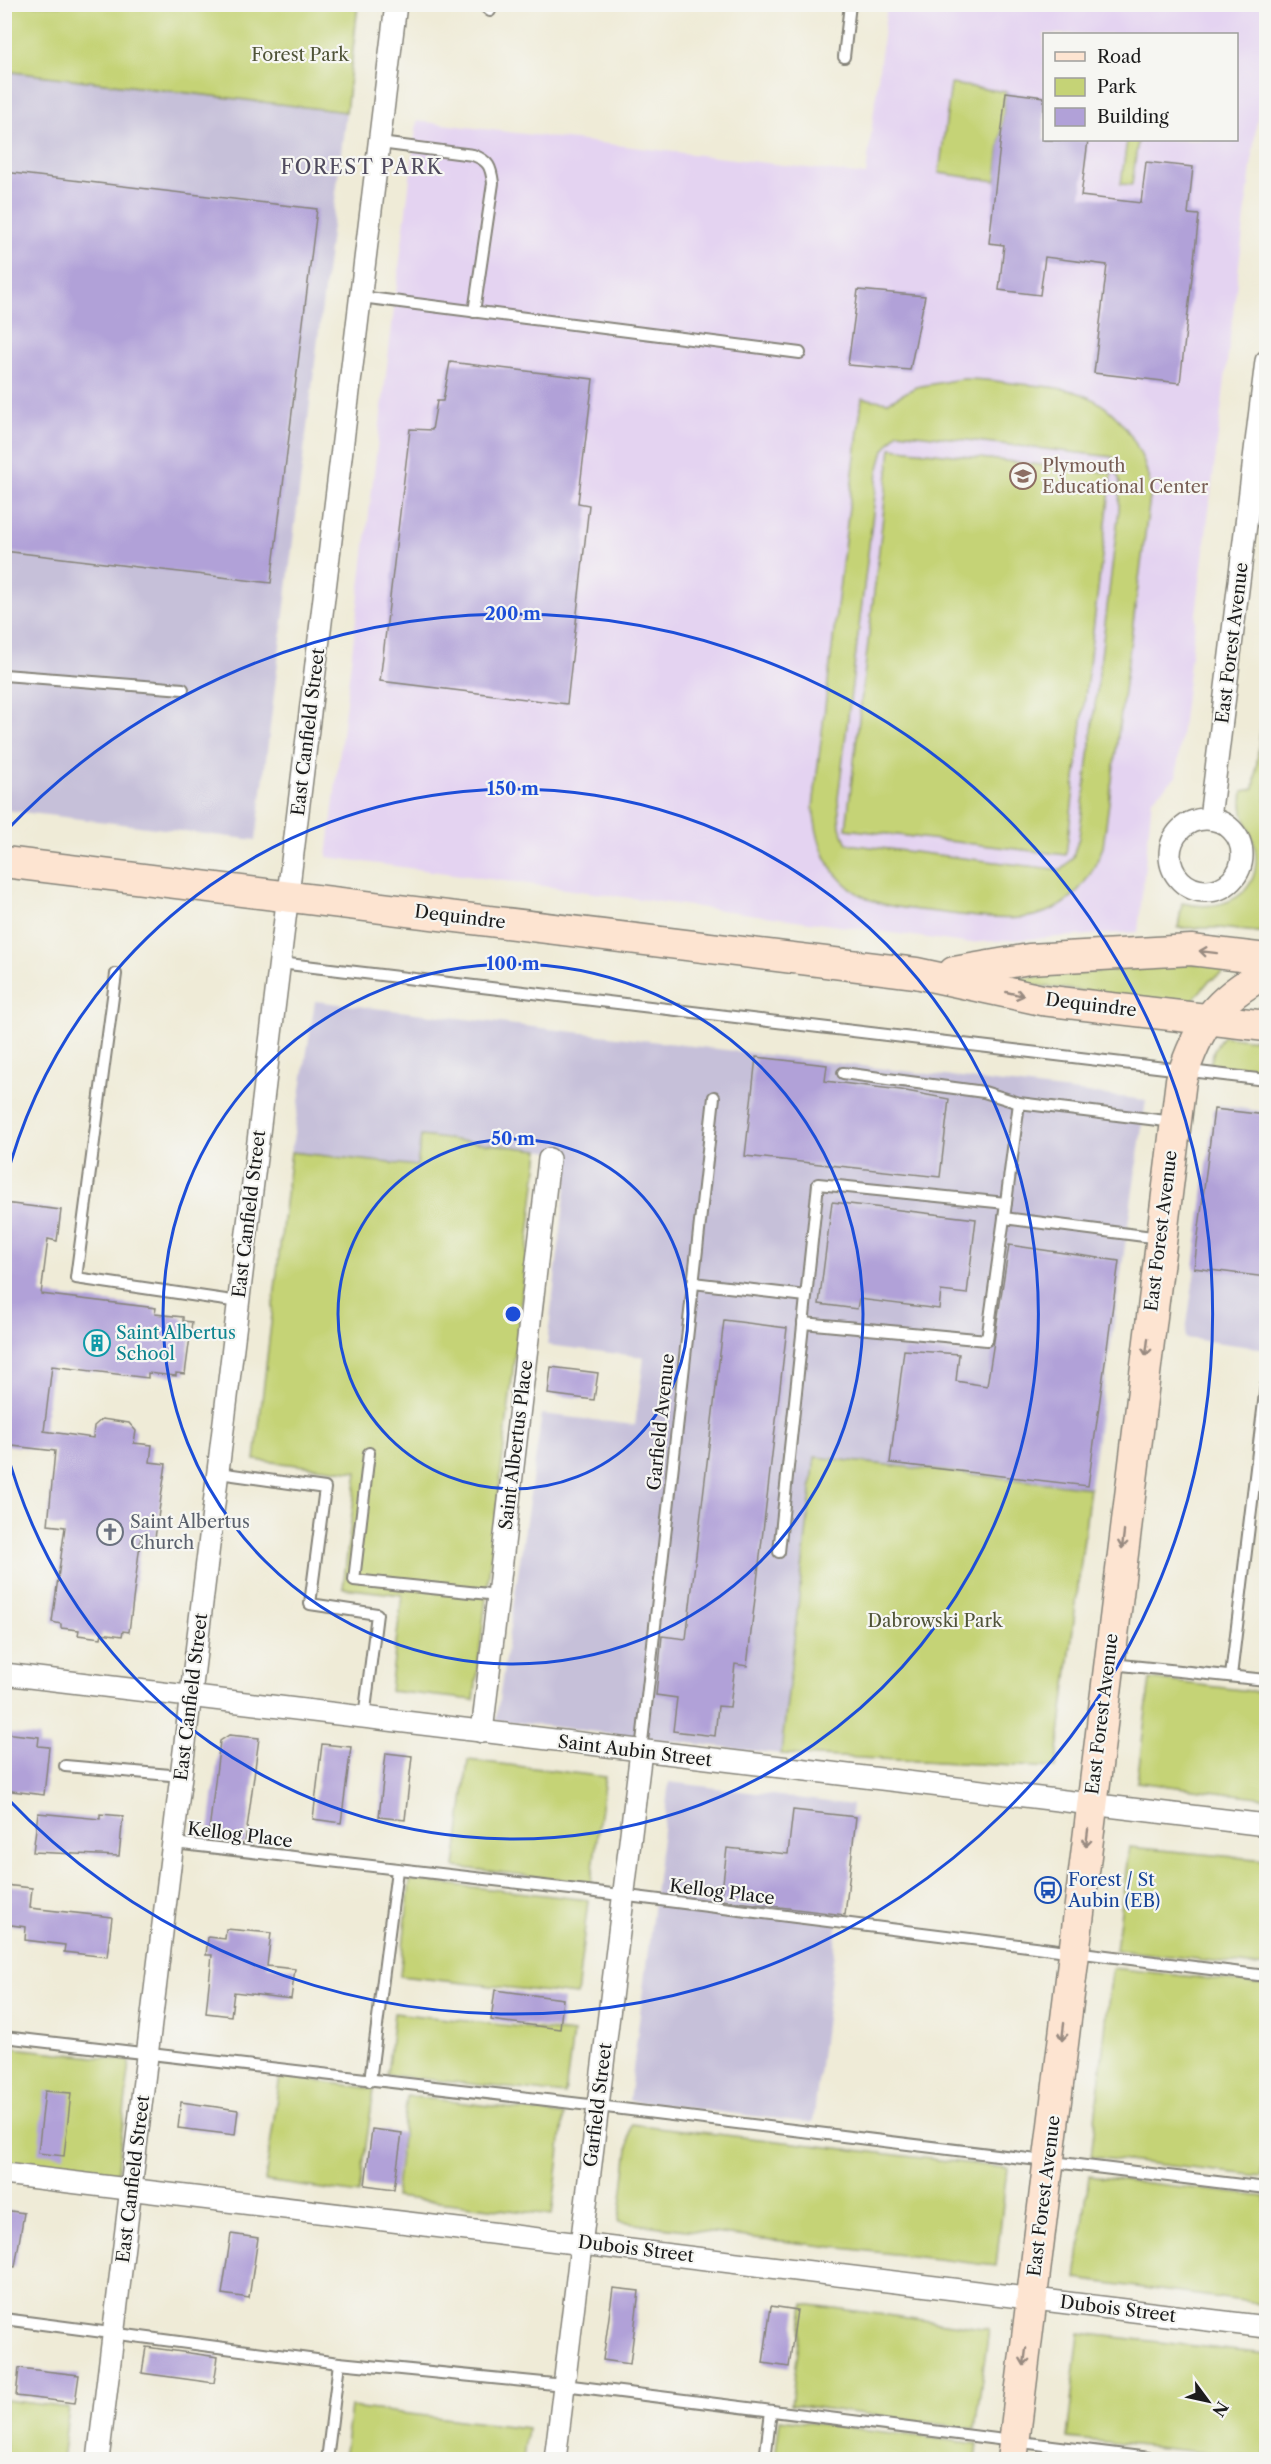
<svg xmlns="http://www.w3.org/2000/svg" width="1271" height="2464" viewBox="0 0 1271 2464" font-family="'Libre Caslon Text',serif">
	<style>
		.built { fill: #e4d3f1; fill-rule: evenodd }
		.industrial { fill: #c6c0d9 }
		.green { fill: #c5d376; stroke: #707849; stroke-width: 1.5; fill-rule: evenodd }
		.building { fill: #b1a1d8 }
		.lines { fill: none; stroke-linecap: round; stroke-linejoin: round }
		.lane-casing { stroke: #86847a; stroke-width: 14 }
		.street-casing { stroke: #86847a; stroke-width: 24 }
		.secondary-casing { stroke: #86847a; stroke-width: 33 }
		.lane { stroke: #fff; stroke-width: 10 }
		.street { stroke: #fff; stroke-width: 21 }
		.secondary { stroke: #fde4d1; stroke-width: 30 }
		.oneway { stroke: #988a80 }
		.ring { fill: none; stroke: #1d4ed8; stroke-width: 3 }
		.labels { text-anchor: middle; stroke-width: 4.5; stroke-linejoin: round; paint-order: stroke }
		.park-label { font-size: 18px; fill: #4f5337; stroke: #f6f6f2 }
		.education-label { font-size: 18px; fill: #785e54; stroke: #f6f6f2; text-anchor: start }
		.street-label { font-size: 18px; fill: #1c1c1c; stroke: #f6f6f2 }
		.culture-label { font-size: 18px; fill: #0d838f; stroke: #f6f6f2; text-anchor: start }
		.worship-label { font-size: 18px; fill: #5b616d; stroke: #f6f6f2; text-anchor: start }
		.transit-label { font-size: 18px; fill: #164399; stroke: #f6f6f2; text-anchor: start }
		.neighbourhood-label { font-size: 20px; letter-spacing: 1.5px; fill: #504b5e; stroke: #f6f6f2 }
		.centre { fill: #1d4ed8; stroke: #f6f6f2; stroke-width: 3 }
		.ring-label { font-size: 18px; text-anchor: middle; font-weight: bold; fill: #1d4ed8; stroke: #f6f6f2; stroke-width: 4.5; stroke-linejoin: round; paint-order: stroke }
	</style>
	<rect width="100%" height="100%" fill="#f6f6f2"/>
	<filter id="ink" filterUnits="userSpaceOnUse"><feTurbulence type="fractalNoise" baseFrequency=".0167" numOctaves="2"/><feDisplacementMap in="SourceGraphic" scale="12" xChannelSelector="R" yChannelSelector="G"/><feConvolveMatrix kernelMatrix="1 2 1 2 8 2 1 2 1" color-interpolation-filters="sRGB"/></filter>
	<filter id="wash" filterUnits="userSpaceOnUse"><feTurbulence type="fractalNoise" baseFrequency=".008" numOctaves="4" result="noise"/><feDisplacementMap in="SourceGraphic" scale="24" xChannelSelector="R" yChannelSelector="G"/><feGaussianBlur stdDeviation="1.35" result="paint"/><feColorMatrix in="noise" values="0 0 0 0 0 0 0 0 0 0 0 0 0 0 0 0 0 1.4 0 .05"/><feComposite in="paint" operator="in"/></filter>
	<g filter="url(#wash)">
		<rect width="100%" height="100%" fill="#efebd7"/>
		<path class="built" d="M887,5H1266V46L1176,777L1152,799L1138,932L965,943L327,857L417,121L866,175ZM1044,34H1236V140H1044Z"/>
		<g class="industrial">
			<polygon points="5,71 346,112 256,840 5,810"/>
			<polygon points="315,1001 1146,1100 1090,1488 815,1457 781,1754 496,1720 542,1414 635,1425 644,1357 547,1345 570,1154 421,1136 417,1167 291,1152"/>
			<polygon points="1219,1105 1266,1112 1266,1349 1185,1338"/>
			<polygon points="669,1782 852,1805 813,2123 629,2101"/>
		</g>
		<g class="green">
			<polygon points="4,5 358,5 346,112 5,71"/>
			<polygon points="951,84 1006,92 996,181 939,173"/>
			<polygon points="1127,140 1138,140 1132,185 1121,184"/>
			<path d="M961,379C981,378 1001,382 1021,384C1040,386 1059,387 1076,392C1120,406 1144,448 1151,490L1103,847C1070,934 1012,921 936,912C902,908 868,907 843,882C822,861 816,835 813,807L862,398L888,402L916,387ZM898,432L1113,457L1120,483L1119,509L1079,837L1073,857L1062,870L847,844L840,827L838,799L878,472L884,450Z"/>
			<polygon points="891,448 1112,473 1066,855 846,829"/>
			<path d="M1266,681V933L1220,928H1178L1182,903C1222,912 1262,897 1255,849C1251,823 1239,823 1243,791L1254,789Z"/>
			<polygon points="1204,963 1228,969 1208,982 1190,1004 1007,982 1008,979"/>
			<polygon points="1223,1036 1266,1041 1266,1074 1209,1068 1214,1050"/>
			<polygon points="421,1136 539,1150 474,1700 390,1691 402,1595 343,1588 357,1472 255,1460 291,1152 417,1166"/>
			<polygon points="815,1457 1090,1488 1056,1768 781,1754"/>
			<polygon points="1150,1679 1266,1693 1266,1798 1137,1782"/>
			<polygon points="468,1760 605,1777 591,1883 455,1867"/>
			<polygon points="1129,1847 1266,1860 1266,1967 1116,1950"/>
			<polygon points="410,1880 588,1900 577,1995 400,1976"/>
			<polygon points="1112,1968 1266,1985 1266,2132 1261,2176 1091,2157"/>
			<polygon points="394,2013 573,2033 565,2094 387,2075"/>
			<polygon points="5,2047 130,2061 117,2176 5,2163"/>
			<polygon points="280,2076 374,2089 359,2194 265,2181"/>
			<polygon points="407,2096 564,2115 552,2215 395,2197"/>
			<polygon points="631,2124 1007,2168 996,2266 619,2222"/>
			<polygon points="1089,2176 1266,2197 1266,2304 1076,2279"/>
			<polygon points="804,2304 989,2329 975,2429 791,2404"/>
			<polygon points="1079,2333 1266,2354 1266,2459 1067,2438"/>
			<polygon points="5,2400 69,2408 62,2459 5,2459"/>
			<polygon points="351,2407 527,2428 523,2459 344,2459"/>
			<polygon points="780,2419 978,2444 976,2459 775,2459"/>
		</g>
		<g id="blocks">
			<g class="building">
				<polygon points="1006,92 1044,97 1044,140 1088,140 1081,196 1141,203 1146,162 1193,167 1188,214 1199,215 1180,383 1094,373 1107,265 1045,257 1040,295 999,290 1004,245 989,243"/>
				<polygon points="4,172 317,209 271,583 4,551"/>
				<polygon points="858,290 925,296 910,370 848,365"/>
				<polygon points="450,362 593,379 578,503 589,505 567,704 380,681 410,429 432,430 437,401 443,401"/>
				<polygon points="756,1057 827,1065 825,1081 901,1090 949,1099 940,1177 745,1156"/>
				<polygon points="1214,1109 1266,1115 1266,1277 1194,1268"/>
				<polygon points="832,1202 976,1219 967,1294 941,1291 939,1309 859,1299 857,1309 819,1304"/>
				<polygon points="4,1203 61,1210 57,1241 48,1239 41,1294 156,1308 155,1314 183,1317 183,1321 192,1322 185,1374 176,1373 176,1376 148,1373 148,1378 52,1366 44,1431 93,1438 94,1426 102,1419 129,1423 136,1431 134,1443 152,1445 150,1462 166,1464 155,1538 141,1536 129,1632 123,1631 122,1636 102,1633 101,1638 78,1635 79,1630 61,1628 61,1624 52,1622 65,1527 48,1525 55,1451 4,1445"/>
				<polygon points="1009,1245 1119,1261 1088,1486 890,1463 904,1350 959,1354 956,1381 987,1386"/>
				<polygon points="724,1320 787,1328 747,1666 735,1664 730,1707 718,1706 715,1736 673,1731 677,1698 656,1695 662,1636 686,1639"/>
				<polygon points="551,1367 598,1373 594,1400 548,1394"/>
				<polygon points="4,1733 39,1737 38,1746 49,1747 44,1795 4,1790"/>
				<polygon points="229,1735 259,1738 245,1844 208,1839 220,1741"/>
				<polygon points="322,1744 351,1747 341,1823 313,1819"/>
				<polygon points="386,1753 412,1756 405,1820 379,1817"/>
				<polygon points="793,1810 856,1817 845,1915 721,1900 727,1848 788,1854"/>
				<polygon points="38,1813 100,1819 100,1814 123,1816 119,1856 33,1852"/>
				<polygon points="4,1885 32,1888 30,1908 112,1917 107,1957 64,1952 65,1945 25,1940 26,1927 4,1924"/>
				<polygon points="226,1929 271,1933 267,1966 295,1969 291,1999 234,1992 231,2016 206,2013 212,1955 206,1955 208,1937 225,1939"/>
				<polygon points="495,1990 563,1999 560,2029 491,2020"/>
				<polygon points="45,2091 71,2093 64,2156 38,2153"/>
				<polygon points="181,2102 238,2110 235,2135 178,2128"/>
				<polygon points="372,2129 402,2133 394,2189 365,2185"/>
				<polygon points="4,2210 24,2213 15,2267 4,2266"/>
				<polygon points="231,2234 258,2238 249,2298 222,2294"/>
				<polygon points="613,2288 639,2291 630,2364 603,2360"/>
				<polygon points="771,2306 797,2310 789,2367 763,2363"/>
				<polygon points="146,2347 218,2357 214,2383 142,2373"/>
				<polygon points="19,2368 79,2375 75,2403 16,2396"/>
			</g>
		</g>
	</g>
	<g filter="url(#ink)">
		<use href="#blocks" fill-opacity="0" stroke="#86847a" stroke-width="1.5"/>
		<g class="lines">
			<defs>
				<g id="lane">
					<polyline points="482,4 490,11"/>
					<polyline points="844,57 850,4"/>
					<path d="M380,143L473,155C489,161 491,167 493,183L474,312"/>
					<polyline points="361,297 800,353"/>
					<polyline points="4,675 183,689"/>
					<polyline points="280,963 1266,1080"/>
					<polyline points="116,974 76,1278 239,1302"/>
					<polyline points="843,1073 984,1092 1019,1103"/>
					<polyline points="1160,1238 1004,1218 1019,1103 1174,1122"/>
					<polyline points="693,1283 806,1296"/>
					<polyline points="803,1323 987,1340 1004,1218"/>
					<polyline points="369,1453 354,1580 498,1595"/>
					<polyline points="219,1473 325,1488 310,1604 377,1614 364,1718"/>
					<polyline points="779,1552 818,1184 1006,1203"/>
					<polyline points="1112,1664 1266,1680"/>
					<polyline points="1231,1676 1266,1385"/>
					<polyline points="641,1751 714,1097"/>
					<polyline points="65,1766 182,1776"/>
					<polyline points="174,1843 596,1892 1266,1976"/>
					<polyline points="4,2037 598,2106 1266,2188"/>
					<polyline points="370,2081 397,1870"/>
					<polyline points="4,2319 339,2363 564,2385 1165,2460"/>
					<polyline points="327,2460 339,2363"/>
					<polyline points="765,2460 771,2411"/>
				</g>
				<g id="street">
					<polyline points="1210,818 1266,361"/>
					<circle cx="1206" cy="855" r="36"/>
					<polyline points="4,1674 1266,1825"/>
					<polyline points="482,1732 549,1159"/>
					<polyline points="4,2174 1266,2327"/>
					<polyline points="98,2460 396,4"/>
					<polyline points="555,2460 641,1751"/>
				</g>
				<g id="secondary">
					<polyline points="4,862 916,973 1042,1000 1266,1026"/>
					<polyline points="954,972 1029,959 1191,950 1266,959"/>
					<path d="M1012,2460L1181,1080C1198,1026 1215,1000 1266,973"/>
				</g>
			</defs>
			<use href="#lane" class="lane-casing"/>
			<use href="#street" class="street-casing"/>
			<use href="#secondary" class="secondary-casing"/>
			<use href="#lane" class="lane"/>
			<use href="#street" class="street"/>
			<use href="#secondary" class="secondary"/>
		</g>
		<defs><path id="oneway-shaft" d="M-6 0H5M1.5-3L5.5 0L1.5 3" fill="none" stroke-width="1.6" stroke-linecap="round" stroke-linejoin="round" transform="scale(1.5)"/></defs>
		<g class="oneway">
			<use href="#oneway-shaft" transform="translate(1208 952) rotate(-173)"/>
			<use href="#oneway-shaft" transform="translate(1015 994) rotate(13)"/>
			<use href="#oneway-shaft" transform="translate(1147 1347) rotate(97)"/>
			<use href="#oneway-shaft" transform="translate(1123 1540) rotate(97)"/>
			<use href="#oneway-shaft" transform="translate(1087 1838) rotate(97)"/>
			<use href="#oneway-shaft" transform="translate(1063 2032) rotate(97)"/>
			<use href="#oneway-shaft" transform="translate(1025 2357) rotate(97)"/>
		</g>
	</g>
	<g class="ring">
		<circle cx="513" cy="1314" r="175"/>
		<circle cx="513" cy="1314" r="350"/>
		<path d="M5 1183A525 525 0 1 1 5 1445"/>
		<path d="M5 832A700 700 0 1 1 5 1796"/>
	</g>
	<defs>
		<symbol id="school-ring" viewBox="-11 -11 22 22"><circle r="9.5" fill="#f6f6f2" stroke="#8d6e63" stroke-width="1.5"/><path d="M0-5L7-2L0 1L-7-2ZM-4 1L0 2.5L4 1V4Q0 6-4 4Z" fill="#8d6e63"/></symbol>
		<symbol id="building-ring" viewBox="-11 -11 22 22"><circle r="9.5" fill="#f6f6f2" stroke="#0f9aa8" stroke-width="1.5"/><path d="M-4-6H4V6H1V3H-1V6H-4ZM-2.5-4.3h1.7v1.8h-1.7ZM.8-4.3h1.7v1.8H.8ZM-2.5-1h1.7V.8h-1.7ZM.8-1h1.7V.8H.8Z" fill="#0f9aa8"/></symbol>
		<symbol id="church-ring" viewBox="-11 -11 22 22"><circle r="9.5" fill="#f6f6f2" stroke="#6b7280" stroke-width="1.5"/><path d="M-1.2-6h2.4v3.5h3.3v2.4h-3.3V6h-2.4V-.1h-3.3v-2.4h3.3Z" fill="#6b7280"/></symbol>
		<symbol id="bus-ring" viewBox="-11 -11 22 22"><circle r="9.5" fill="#f6f6f2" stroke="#1a4fb4" stroke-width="1.5"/><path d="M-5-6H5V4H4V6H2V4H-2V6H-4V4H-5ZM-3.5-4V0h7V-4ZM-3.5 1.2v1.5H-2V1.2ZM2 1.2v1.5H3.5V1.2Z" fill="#1a4fb4"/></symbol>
	</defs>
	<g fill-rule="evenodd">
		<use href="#school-ring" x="1008" y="461" width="30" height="30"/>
		<use href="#building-ring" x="82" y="1328" width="30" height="30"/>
		<use href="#church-ring" x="95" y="1517" width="30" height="30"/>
		<use href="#bus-ring" x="1033" y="1875" width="30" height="30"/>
	</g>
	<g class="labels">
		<g class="park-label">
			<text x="300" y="61">Forest Park</text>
			<text x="935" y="1627">Dabrowski Park</text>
		</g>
		<g class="education-label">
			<text x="1042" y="472">Plymouth<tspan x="1042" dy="21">Educational Center</tspan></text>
		</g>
		<g class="street-label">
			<text transform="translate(1232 643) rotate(-83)" y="6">East Forest Avenue</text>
			<text transform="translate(308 732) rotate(-83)" y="6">East Canfield Street</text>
			<text transform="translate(460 917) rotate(7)" y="6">Dequindre</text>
			<text transform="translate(1091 1005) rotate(7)" y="6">Dequindre</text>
			<text transform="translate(249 1214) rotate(-83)" y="6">East Canfield Street</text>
			<text transform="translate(1161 1231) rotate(-83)" y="6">East Forest Avenue</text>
			<text transform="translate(661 1422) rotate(-84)" y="6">Garfield Avenue</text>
			<text transform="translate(516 1445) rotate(-83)" y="6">Saint Albertus Place</text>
			<text transform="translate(191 1697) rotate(-83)" y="6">East Canfield Street</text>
			<text transform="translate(1102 1714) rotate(-83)" y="6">East Forest Avenue</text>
			<text transform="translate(635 1751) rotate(7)" y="6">Saint Aubin Street</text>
			<text transform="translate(240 1835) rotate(7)" y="6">Kellog Place</text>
			<text transform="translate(722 1892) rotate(7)" y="6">Kellog Place</text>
			<text transform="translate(598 2105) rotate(-83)" y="6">Garfield Street</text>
			<text transform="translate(133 2179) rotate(-83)" y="6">East Canfield Street</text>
			<text transform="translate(1044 2196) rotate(-83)" y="6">East Forest Avenue</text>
			<text transform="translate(636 2249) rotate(7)" y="6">Dubois Street</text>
			<text transform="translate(1118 2309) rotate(7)" y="6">Dubois Street</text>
		</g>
		<g class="culture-label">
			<text x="116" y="1339">Saint Albertus<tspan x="116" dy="21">School</tspan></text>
		</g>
		<g class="worship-label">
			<text x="130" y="1528">Saint Albertus<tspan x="130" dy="21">Church</tspan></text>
		</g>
		<g class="transit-label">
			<text x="1068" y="1886">Forest / St<tspan x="1068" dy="21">Aubin (EB)</tspan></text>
		</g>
		<g class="neighbourhood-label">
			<text x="362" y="174">FOREST PARK</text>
		</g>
	</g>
	<circle cx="513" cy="1314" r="9" class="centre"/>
	<g class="ring-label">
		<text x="513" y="620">200 m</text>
		<text x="513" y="795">150 m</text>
		<text x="513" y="970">100 m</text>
		<text x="513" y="1145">50 m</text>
	</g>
	<rect width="1271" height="2464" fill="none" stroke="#f6f6f2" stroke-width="24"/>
	<rect x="1043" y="33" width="195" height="108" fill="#f6f6f2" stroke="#9f9f9c" stroke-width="1.5"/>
	<rect x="1055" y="52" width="30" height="9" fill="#fde4d1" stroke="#9f9f9c" stroke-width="1.5"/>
	<text x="1097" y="63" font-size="18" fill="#1c1c1c">Road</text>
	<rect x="1055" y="78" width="30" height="18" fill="#c5d376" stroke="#9f9f9c" stroke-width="1.5"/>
	<text x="1097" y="93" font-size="18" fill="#1c1c1c">Park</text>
	<rect x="1055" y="108" width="30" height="18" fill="#b1a1d8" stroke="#9f9f9c" stroke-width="1.5"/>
	<text x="1097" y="123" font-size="18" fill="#1c1c1c">Building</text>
	<g transform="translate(1208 2401) rotate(123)" stroke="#f6f6f2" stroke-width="4.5" paint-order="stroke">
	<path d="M0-4.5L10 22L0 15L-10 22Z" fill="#1c1c1c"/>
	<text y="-9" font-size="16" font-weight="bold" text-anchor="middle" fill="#1c1c1c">N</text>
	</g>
</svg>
